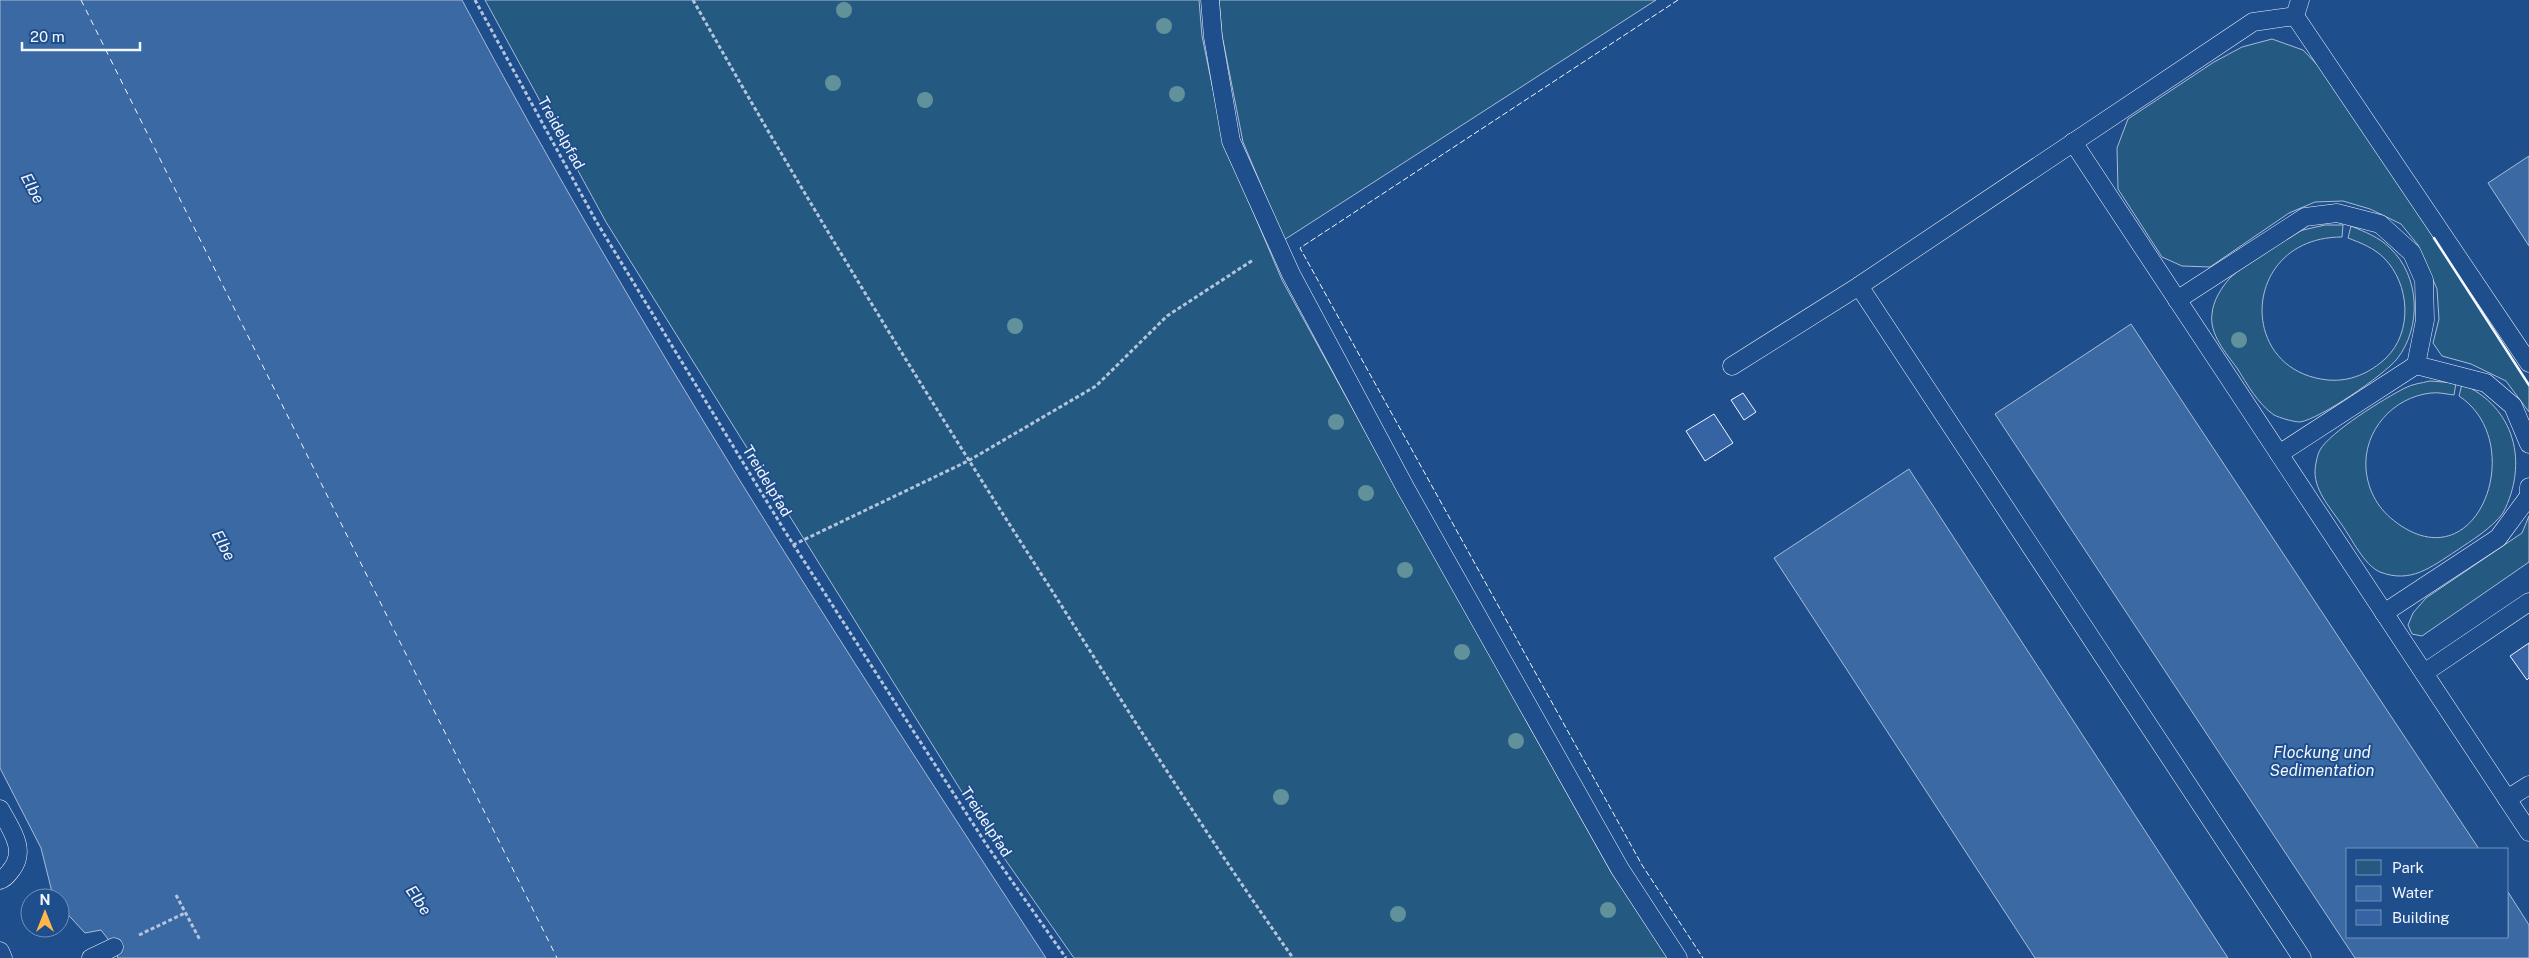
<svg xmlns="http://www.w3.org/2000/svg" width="2529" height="958" viewBox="0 0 2529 958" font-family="'Public Sans',sans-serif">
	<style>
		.green { fill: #245a82; stroke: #a8bbd7 }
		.water { fill: #3b69a3; stroke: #a8bbd7 }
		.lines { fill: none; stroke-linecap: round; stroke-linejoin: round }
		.ferry { stroke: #f2f6ff; stroke-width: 1; stroke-dasharray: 6 5; stroke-linecap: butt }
		.building { fill: #3563a3; stroke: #f2f6ff }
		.lane-casing { stroke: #f2f6ff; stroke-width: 19 }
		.path { stroke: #b3c4dc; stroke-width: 3; stroke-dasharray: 4 2.5; stroke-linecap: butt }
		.lane { stroke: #1f4e8c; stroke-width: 18 }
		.fence { stroke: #f2f6ff; stroke-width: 1; stroke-dasharray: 6 2.5; stroke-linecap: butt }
		.wall { stroke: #f2f6ff; stroke-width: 2.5 }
		.tree { fill: #61919a }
		.labels { text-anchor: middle; stroke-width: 4; stroke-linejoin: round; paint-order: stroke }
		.street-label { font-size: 15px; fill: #f2f6ff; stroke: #1f4e8c }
		.water-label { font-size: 16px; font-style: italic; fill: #f2f6ff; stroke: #1f4e8c }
	</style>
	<rect width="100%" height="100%" fill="#1f4e8c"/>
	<g class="green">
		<polygon points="485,0 1199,0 1202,36 1224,143 1282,280 1401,497 1611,872 1668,958 1074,958 995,845 606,222"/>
		<polygon points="1219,0 1656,0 1284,240 1243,142 1222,35"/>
		<polygon points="2272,39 2303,50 2331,79 2529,385 2529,412 2506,381 2471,364 2442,356 2433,343 2439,319 2437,289 2418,245 2401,224 2370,209 2343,201 2315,202 2289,213 2210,267 2182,266 2162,257 2118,189 2117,148 2128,119 2214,62 2242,47"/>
		<path d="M2325,225H2343L2342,237C2241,237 2235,371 2328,380C2350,382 2370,373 2386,358C2413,332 2410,284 2384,258C2374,248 2361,243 2348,238L2351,226C2365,232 2379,237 2390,248C2420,276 2422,327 2397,359C2384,375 2320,419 2300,422C2294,422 2280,418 2274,415C2258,404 2247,384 2237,368C2226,353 2209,334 2212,314C2213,301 2221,288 2230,278C2241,267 2289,235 2303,230C2310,228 2318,227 2325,225Z"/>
		<path d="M2430,381L2456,383L2454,395C2446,394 2438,392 2431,393C2393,397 2363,431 2366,469C2368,492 2379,510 2397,523C2479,583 2529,442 2459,396L2462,384C2515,407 2529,463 2503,513C2491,529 2472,540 2456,551C2431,567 2411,584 2380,572C2364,565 2352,539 2342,525C2332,510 2315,492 2315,472C2315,467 2317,455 2320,450C2330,432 2385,398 2405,388C2412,384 2422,383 2430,381Z"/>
		<polygon points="2529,516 2529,562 2422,636 2412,634 2408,625 2413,613 2426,598 2522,533"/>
	</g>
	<g class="water">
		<path d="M0,0H462C638,331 841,645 1046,958H118L114,947L101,930L85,933L60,906V898L53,896L41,848L0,768Z"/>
		<polygon points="2529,156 2529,246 2488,183"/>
		<polygon points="2131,324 2479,849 2348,849 2348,937 2508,937 2508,892 2529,925 2529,958 2355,958 1995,414"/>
		<polygon points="1909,469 2228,958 2035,958 1774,558"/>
	</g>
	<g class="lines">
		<polyline class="ferry" points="81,0 557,958"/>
	</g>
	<g class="building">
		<polygon points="1743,393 1756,412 1744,420 1731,400"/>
		<polygon points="1714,414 1733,443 1705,461 1686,431"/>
		<polygon points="2529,643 2529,678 2527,680 2510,656"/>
	</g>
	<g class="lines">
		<defs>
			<g id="lane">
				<polyline points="1210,0 1213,37 1231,141 1291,274 1406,489 1620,869 1678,958"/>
				<polyline points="2295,16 2529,363"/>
				<polyline points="2073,142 2529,832"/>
				<polyline points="1859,286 2302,958"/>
				<polyline points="2177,300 2305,217 2337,213 2380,224 2412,253 2424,280 2425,320 2416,365 2486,383 2513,406 2529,444"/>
				<polyline points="1732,366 1859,286 2253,22 2295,16 2300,0"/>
				<polyline points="2279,454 2416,365"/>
				<polyline points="2384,613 2498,538 2529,496 2529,487"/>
				<polyline points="2424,673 2529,602"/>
				<polyline points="2507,799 2529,785"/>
				<path d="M0,809C10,828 27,849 12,869C8,874 6,878 0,880"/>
				<polyline points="0,951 3,958"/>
				<polyline points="91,958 114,947"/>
			</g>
		</defs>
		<use href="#lane" class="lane-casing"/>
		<g class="path">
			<polyline points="475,0 596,221 786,533 988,847 1066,958"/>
			<path d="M693,0C807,203 930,401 1056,597C1133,719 1210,841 1293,958"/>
			<polyline points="793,545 968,461 1096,386 1167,316 1253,260"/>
			<polyline points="176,895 200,940"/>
			<polyline points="139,935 185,913"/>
		</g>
		<use href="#lane" class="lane"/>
		<polyline class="fence" points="1678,0 1300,248 1642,865 1703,958"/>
		<polyline class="wall" points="2434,238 2529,385"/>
	</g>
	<g class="tree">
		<circle cx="844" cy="10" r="8"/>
		<circle cx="1164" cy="26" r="8"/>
		<circle cx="833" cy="83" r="8"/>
		<circle cx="1177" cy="94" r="8"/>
		<circle cx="925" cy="100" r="8"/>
		<circle cx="1015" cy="326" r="8"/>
		<circle cx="2239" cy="340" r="8"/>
		<circle cx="1336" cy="422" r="8"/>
		<circle cx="1366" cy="493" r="8"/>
		<circle cx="1405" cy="570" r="8"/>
		<circle cx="1462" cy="652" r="8"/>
		<circle cx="1516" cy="741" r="8"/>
		<circle cx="1281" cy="797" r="8"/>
		<circle cx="1608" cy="910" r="8"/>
		<circle cx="1398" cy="914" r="8"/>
	</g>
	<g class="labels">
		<g class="street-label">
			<text transform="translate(561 133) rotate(61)" y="5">Treidelpfad</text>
			<text transform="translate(767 481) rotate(59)" y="5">Treidelpfad</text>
			<text transform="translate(986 822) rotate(57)" y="5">Treidelpfad</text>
		</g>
		<g class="water-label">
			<text transform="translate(33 188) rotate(62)" y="6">Elbe</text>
			<text transform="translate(224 545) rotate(62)" y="6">Elbe</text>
			<text x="2322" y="758">Flockung und<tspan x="2322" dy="18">Sedimentation</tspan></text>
			<text transform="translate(419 900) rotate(55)" y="6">Elbe</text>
		</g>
	</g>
	<rect x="2346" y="848" width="162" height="90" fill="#1f4e8c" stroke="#7391ba"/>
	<rect x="2356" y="860" width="25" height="15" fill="#245a82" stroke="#7391ba"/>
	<text x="2392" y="873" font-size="15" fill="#f2f6ff">Park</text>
	<rect x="2356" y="886" width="25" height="15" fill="#3b69a3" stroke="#7391ba"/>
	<text x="2392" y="898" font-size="15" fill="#f2f6ff">Water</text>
	<rect x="2356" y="910" width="25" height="15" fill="#3563a3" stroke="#7391ba"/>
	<text x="2392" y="923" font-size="15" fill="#f2f6ff">Building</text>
	<g transform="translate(45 913)"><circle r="24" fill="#1f4e8c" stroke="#7391ba"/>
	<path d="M0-4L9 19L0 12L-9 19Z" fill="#ffb74d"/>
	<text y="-8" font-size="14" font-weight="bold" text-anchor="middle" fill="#f2f6ff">N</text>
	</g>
	<path d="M22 42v8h118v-8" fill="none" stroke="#f2f6ff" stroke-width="2.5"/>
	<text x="30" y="42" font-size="15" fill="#f2f6ff" stroke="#1f4e8c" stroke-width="4" paint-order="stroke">20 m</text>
</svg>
